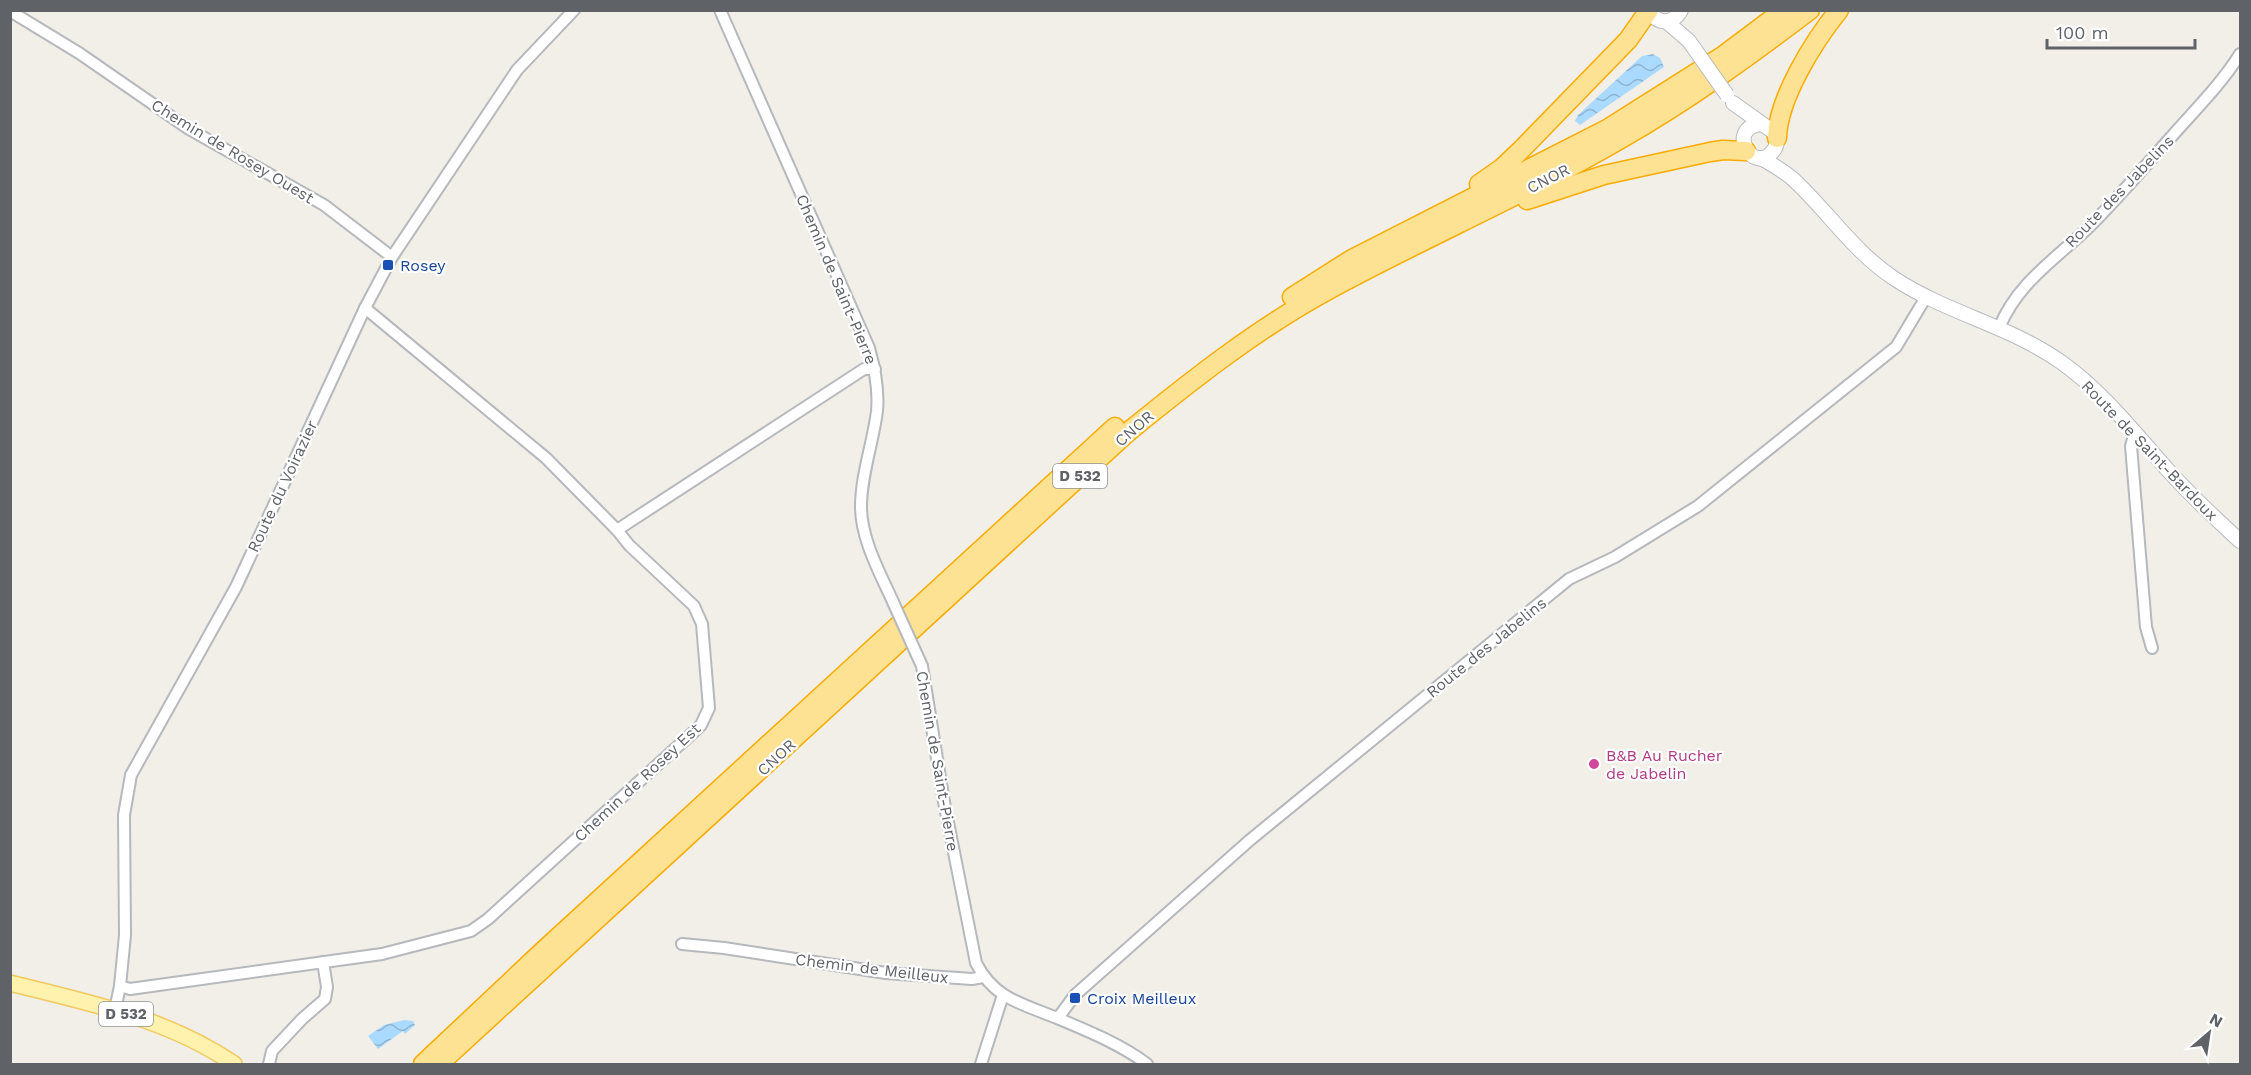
<svg xmlns="http://www.w3.org/2000/svg" width="2251" height="1075" viewBox="0 0 2251 1075" font-family="'Work Sans',sans-serif">
	<style>
		.water { fill: url(#water-waves) }
		.lines { fill: none; stroke-linecap: round; stroke-linejoin: round }
		.street-casing { stroke: #b5b8bc; stroke-width: 14 }
		.secondary-casing { stroke: #b6babf; stroke-width: 16 }
		.primary-casing { stroke: #f2c960; stroke-width: 18 }
		.highway-casing { stroke: #f9ab00; stroke-width: 21 }
		.street { stroke: #fff; stroke-width: 10 }
		.secondary { stroke: #fff; stroke-width: 14 }
		.primary { stroke: #fff2af; stroke-width: 15 }
		.highway { stroke: #fde293; stroke-width: 18 }
		.street-bridge-casing { stroke: #b5b8bc; stroke-width: 14; stroke-linecap: butt }
		.secondary-bridge-casing { stroke: #b6babf; stroke-width: 16; stroke-linecap: butt }
		.street-bridge { stroke: #fff; stroke-width: 10 }
		.secondary-bridge { stroke: #fff; stroke-width: 14 }
		.transit-dot { fill: #1a4fb4; stroke: #fff; stroke-width: 2 }
		.hotel-dot { fill: #d1479c; stroke: #fff; stroke-width: 2 }
		.labels { text-anchor: middle; stroke-width: 4.5; stroke-linejoin: round; paint-order: stroke }
		.shield { fill: #fff; stroke: #8f9295; stroke-width: 1.5 }
		.shield-label { font-size: 15px; font-weight: bold; fill: #5f6368 }
		.street-label { font-size: 16px; fill: #5f6368; stroke: #fff }
		.transit-label { font-size: 16px; fill: #164399; stroke: #fff; text-anchor: start }
		.hotel-label { font-size: 16px; fill: #b23c85; stroke: #fff; text-anchor: start }
	</style>
	<defs>
		<pattern id="water-waves" width="16" height="10" patternUnits="userSpaceOnUse" patternTransform="scale(1.5)"><rect width="16" height="10" fill="#aadaff"/><path d="M0 5q4-4 8 0t8 0" fill="none" stroke="#8eb4d2"/></pattern>
	</defs>
	<rect width="100%" height="100%" fill="#f1efe8"/>
	<g class="water">
		<polygon points="1653,54 1660,58 1664,67 1580,125 1575,121 1578,115 1642,56"/>
		<polygon points="404,1020 413,1021 415,1025 405,1034 403,1031 378,1049 368,1036 384,1025"/>
	</g>
	<g class="lines">
		<defs>
			<g id="street">
				<path d="M720,10L869,348C875,369 879,390 877,411C873,443 861,475 861,507C861,539 880,573 893,602"/>
				<polyline points="10,11 79,53 189,129 324,205 392,257"/>
				<path d="M1999,328C2018,282 2056,259 2090,226C2119,197 2146,165 2173,135C2196,109 2222,83 2240,54"/>
				<polyline points="2135,432 2131,446 2146,627 2152,648"/>
				<polyline points="617,530 864,369 875,369"/>
				<path d="M917,655L922,666L944,802L976,963C994,999 1023,1004 1057,1018C1088,1031 1120,1044 1147,1064"/>
				<polyline points="682,944 724,948 886,973 972,979 983,977"/>
				<polyline points="120,986 130,989 382,954 471,931 488,919 687,738 701,725 709,708 702,624 694,606 629,545 617,530 546,458 365,308"/>
				<polyline points="115,1010 120,986 125,935 124,815 131,775 236,587 365,308 392,257 517,70 574,10"/>
				<polyline points="1058,1018 1075,995 1250,840 1569,579 1615,557 1698,506 1896,347 1926,297"/>
				<polyline points="269,1064 272,1051 302,1019 325,999 327,987 323,962"/>
				<polyline points="981,1064 1003,995"/>
			</g>
			<g id="secondary">
				<path d="M1649,10C1657,25 1673,25 1681,10"/>
				<polyline points="1667,22 1689,41 1696,51"/>
				<path d="M1733,103L1775,133C1777,139 1778,146 1773,151C1754,177 1724,127 1762,124"/>
				<path d="M1761,158C1773,165 1786,172 1795,181C1829,213 1855,253 1895,279C1947,313 2010,326 2061,362C2102,391 2133,431 2166,468C2189,494 2215,518 2240,541"/>
			</g>
			<path id="primary" d="M10,983C89,1003 167,1018 234,1064"/>
			<g id="highway">
				<path d="M1777,138C1778,98 1814,41 1839,10"/>
				<polyline points="1479,184 1502,168 1520,151 1628,40 1649,10"/>
				<polyline points="1527,200 1604,175 1710,152 1723,150 1746,151"/>
				<polyline points="1292,297 1352,259 1607,129 1724,55 1784,10"/>
				<polyline points="423,1064 543,951 1115,427"/>
				<path d="M439,1064L1128,432C1192,380 1259,327 1332,288C1426,237 1526,194 1619,140C1686,102 1748,57 1810,10"/>
			</g>
		</defs>
		<use href="#street" class="street-casing"/>
		<use href="#secondary" class="secondary-casing"/>
		<use href="#primary" class="primary-casing"/>
		<use href="#highway" class="highway-casing"/>
		<use href="#street" class="street"/>
		<use href="#secondary" class="secondary"/>
		<use href="#primary" class="primary"/>
		<use href="#highway" class="highway"/>
		<defs>
			<polyline id="street-bridge" points="893,602 917,655"/>
			<polyline id="secondary-bridge" points="1696,51 1727,95"/>
		</defs>
		<use href="#street-bridge" class="street-bridge-casing"/>
		<use href="#secondary-bridge" class="secondary-bridge-casing"/>
		<use href="#street-bridge" class="street-bridge"/>
		<use href="#secondary-bridge" class="secondary-bridge"/>
	</g>
	<g class="transit-dot">
		<rect x="382" y="259" width="12" height="12" rx="3"/>
		<rect x="1069" y="992" width="12" height="12" rx="3"/>
	</g>
	<circle class="hotel-dot" cx="1594" cy="764" r="6"/>
	<g class="labels">
		<g class="shield">
			<rect x="1053" y="464" width="54" height="24" rx="4.5"/>
			<rect x="99" y="1002" width="54" height="24" rx="4.5"/>
		</g>
		<g class="shield-label">
			<text x="1080" y="481">D 532</text>
			<text x="126" y="1019">D 532</text>
		</g>
		<g class="street-label">
			<text transform="translate(233 151) rotate(31)" y="6">Chemin de Rosey Ouest</text>
			<text transform="translate(1548 178) rotate(-27)" y="6">CNOR</text>
			<text transform="translate(2119 191) rotate(-46)" y="6">Route des Jabelins</text>
			<text transform="translate(837 279) rotate(67)" y="6">Chemin de Saint-Pierre</text>
			<text transform="translate(1134 428) rotate(-41)" y="6">CNOR</text>
			<text transform="translate(2150 450) rotate(46)" y="6">Route de Saint-Bardoux</text>
			<text transform="translate(282 486) rotate(-65)" y="6">Route du Voirazier</text>
			<text transform="translate(1486 647) rotate(-39)" y="6">Route des Jabelins</text>
			<text transform="translate(776 757) rotate(-43)" y="6">CNOR</text>
			<text transform="translate(938 761) rotate(80)" y="6">Chemin de Saint-Pierre</text>
			<text transform="translate(637 782) rotate(-43)" y="6">Chemin de Rosey Est</text>
			<text transform="translate(872 968) rotate(7)" y="6">Chemin de Meilleux</text>
		</g>
		<g class="transit-label">
			<text x="400" y="271">Rosey</text>
			<text x="1087" y="1004">Croix Meilleux</text>
		</g>
		<g class="hotel-label">
			<text x="1606" y="761">B&amp;B Au Rucher<tspan x="1606" dy="18">de Jabelin</tspan></text>
		</g>
	</g>
	<rect width="2251" height="1075" fill="none" stroke="#5f6368" stroke-width="24"/>
	<g transform="translate(2209 1033) rotate(29)" stroke="#ffffff" stroke-width="4.5" paint-order="stroke">
	<path d="M0-4.5L10 22L0 15L-10 22Z" fill="#5f6368"/>
	<text y="-9" font-size="16" font-weight="bold" text-anchor="middle" fill="#5f6368">N</text>
	</g>
	<path d="M2047 39v9h148v-9" fill="none" stroke="#5f6368" stroke-width="3"/>
	<text x="2056" y="39" font-size="18" fill="#5f6368" stroke="#ffffff" stroke-width="4.5" paint-order="stroke">100 m</text>
</svg>
